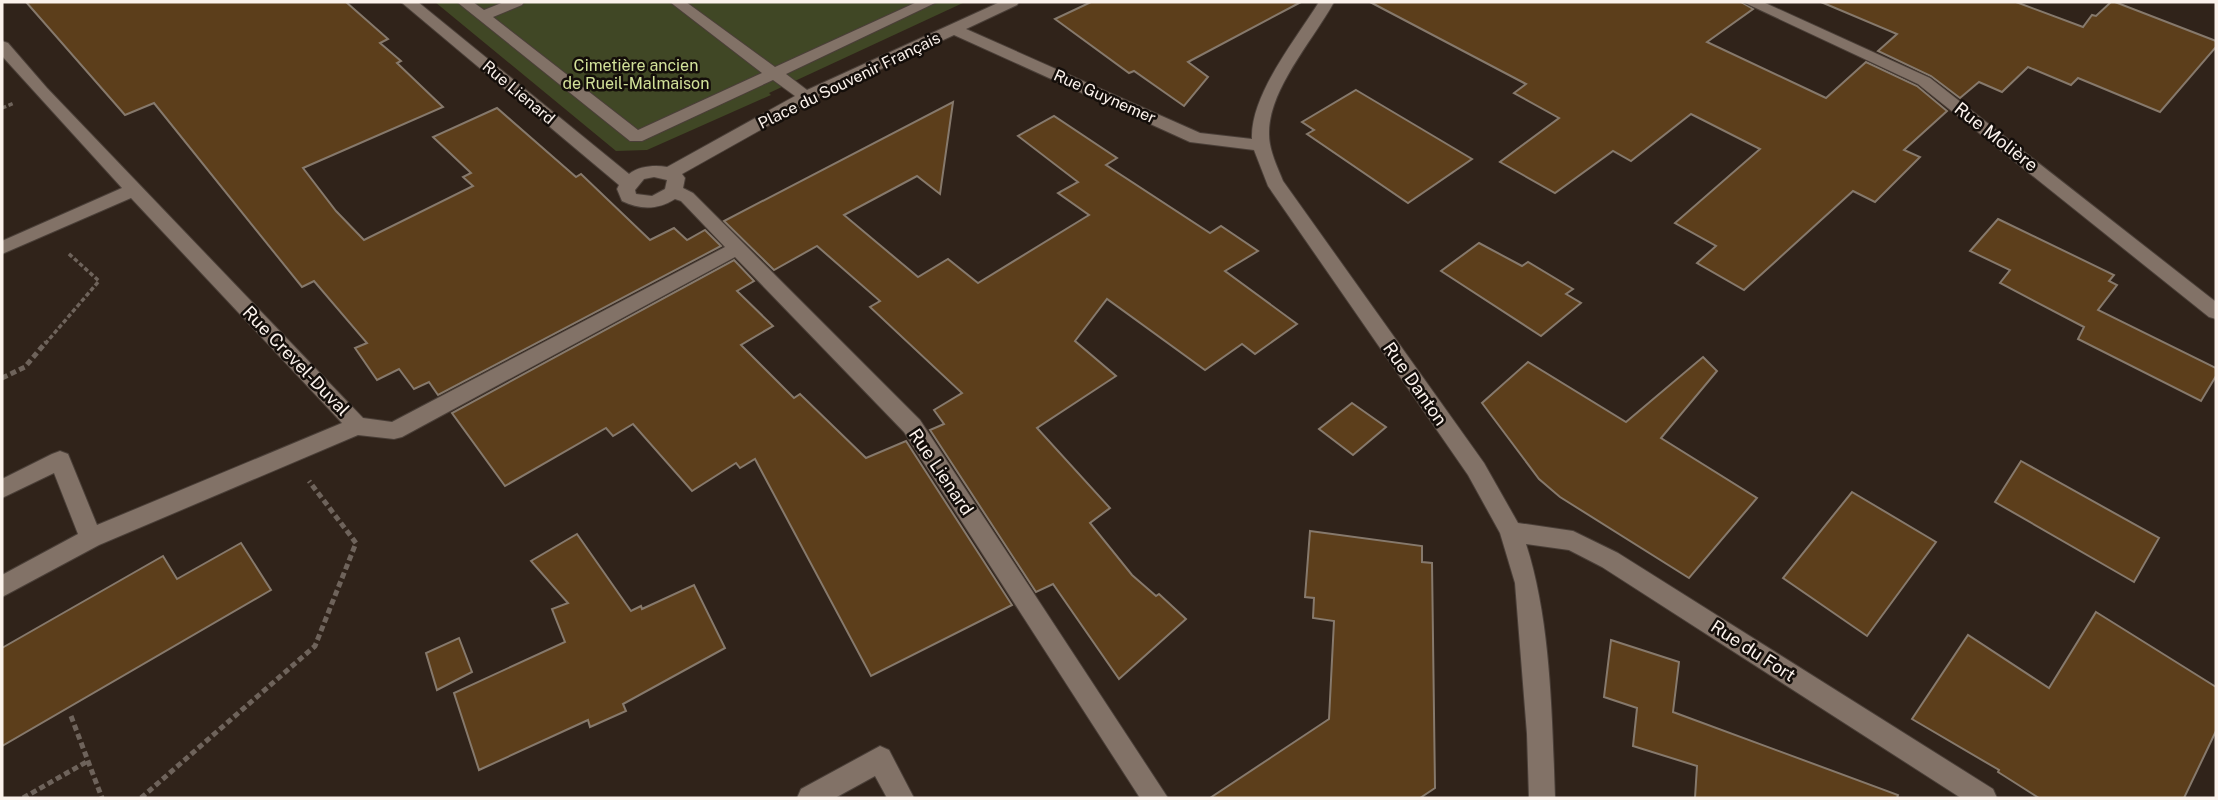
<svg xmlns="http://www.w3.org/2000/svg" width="2218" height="800" viewBox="0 0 2218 800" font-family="'Public Sans',sans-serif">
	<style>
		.green { fill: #404725 }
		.building { fill: #5c3e1b; stroke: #86796c; stroke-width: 2 }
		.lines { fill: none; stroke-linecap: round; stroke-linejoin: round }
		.minor-casing { stroke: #4a3f38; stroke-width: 2 }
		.path-far1 { stroke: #6e635b; stroke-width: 3.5; stroke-dasharray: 4.5 2.5; stroke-linecap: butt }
		.path { stroke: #6e635b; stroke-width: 5; stroke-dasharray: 6 3.5; stroke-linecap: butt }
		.minor { fill: #827267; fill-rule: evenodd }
		.labels { text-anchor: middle; stroke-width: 5; stroke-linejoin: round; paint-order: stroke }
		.far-park-label { font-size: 16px; fill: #d2e199; stroke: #140e0a }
		.far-street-label { font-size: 16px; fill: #fbf2ec; stroke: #140e0a }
		.street-label { font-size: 18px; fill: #fbf2ec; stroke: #140e0a }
	</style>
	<rect width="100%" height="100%" fill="#30231a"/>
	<polygon class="green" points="435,2 965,2 769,93 771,95 647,150 616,151"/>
	<g class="building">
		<polygon points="26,2 346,2 388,39 380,43 401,61 397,63 443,107 303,168 336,211 364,240 473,186 463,177 471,173 433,137 497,108 576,177 581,174 650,240 674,228 687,240 705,230 721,246 438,395 429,382 414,389 399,369 377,380 355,348 367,343 314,281 302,287 154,103 125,115"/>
		<polygon points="1091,2 1301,2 1188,62 1208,77 1184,106 1134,71 1129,73 1055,19"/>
		<polygon points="1370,2 1741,2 1753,9 1707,42 1826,98 1866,62 1917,86 1947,111 1904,150 1920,157 1875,202 1853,191 1744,290 1697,263 1716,246 1675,223 1760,149 1691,114 1631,161 1613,151 1555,193 1500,162 1559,118 1514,93 1526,84"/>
		<polygon points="1821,2 2016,2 2083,27 2092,15 2096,16 2111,2 2115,2 2216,41 2216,47 2160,112 2078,78 2071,85 2028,67 2002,92 1979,82 1960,98 1931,76 1878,51 1897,34"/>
		<polygon points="1356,90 1472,159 1408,203 1307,134 1314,130 1302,122"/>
		<polygon points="953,102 940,194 917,176 844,215 918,277 948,259 978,283 1089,215 1058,193 1078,182 1018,136 1054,116 1117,158 1106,165 1210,233 1221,226 1258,251 1225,271 1297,324 1255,354 1242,344 1205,370 1107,299 1075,341 1116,376 1037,428 1110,508 1090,523 1132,575 1156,596 1159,594 1186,619 1119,679 1053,584 1036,592 930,430 944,424 934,410 962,393 870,307 880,301 817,246 774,270 724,221"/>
		<polygon points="1998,219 2114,275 2109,281 2117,285 2098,310 2216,368 2216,376 2201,401 2078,339 2084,327 2000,283 2010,270 1970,251"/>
		<polygon points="1479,243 1522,266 1528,262 1573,289 1566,294 1581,303 1541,336 1441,271"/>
		<polygon points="734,260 754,281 737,291 773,326 741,345 794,398 800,394 866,458 906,441 1012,605 871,676 755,459 740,468 736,463 692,491 633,424 613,436 606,428 505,486 452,413"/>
		<polygon points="1703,357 1717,371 1661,438 1757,498 1689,578 1560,497 1539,479 1482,403 1528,362 1626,422"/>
		<polygon points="1352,403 1386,427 1353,455 1319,429"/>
		<polygon points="2021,461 2159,538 2134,582 1995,502"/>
		<polygon points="1852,492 1936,542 1867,636 1783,578"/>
		<polygon points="1310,531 1422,546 1422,562 1432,563 1435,788 1420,798 1210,798 1329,719 1334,621 1313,618 1314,598 1305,597"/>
		<polygon points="577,534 631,611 641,606 642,609 694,585 725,648 623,704 626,711 590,727 588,720 479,770 454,693 565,642 552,609 568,603 531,561"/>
		<polygon points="241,543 271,590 2,746 2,648 163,556 177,579"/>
		<polygon points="2096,612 2216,687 2216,731 2184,798 2039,798 1998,772 1999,770 1912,719 1968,635 2049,688"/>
		<polygon points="459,638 472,672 437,690 426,653"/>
		<polygon points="1611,640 1679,662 1673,712 1898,795 1897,798 1695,798 1697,766 1633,746 1637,708 1604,697"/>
	</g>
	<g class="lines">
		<defs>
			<g id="minor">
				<path d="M401,2H418L629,174C639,166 655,165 667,167L795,96L773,80L642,141H630L457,2H473L484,10L504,2H524L522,5L493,17L638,130L762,73L670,2H686L775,67L917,2H937L786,74L807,90L1000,2H1019L1017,5L966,29L1200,133L1252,139C1250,95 1296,39 1319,2H1334C1314,39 1268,90 1269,134C1269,150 1277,166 1283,181L1484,463L1518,523L1573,531L1618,553L1993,789L1997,798H1961L1602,567L1569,550L1526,544C1551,621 1552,717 1555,798H1529L1527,734L1515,583L1500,533L1468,475L1268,186L1254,150L1190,142L954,35L812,101L682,174L685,178L683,188L693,193L920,420L1168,798H1140L904,432L735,257L402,437L394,439L358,435L99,545L2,597V575L78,534L54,473L2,498V479L52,454L60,451L68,454L97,525L342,423L131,198L2,254V241L122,188L2,56V41L8,43L47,88L363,418L392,422L725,247L681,201L675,199C658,210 640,210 622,201L617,189L619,185ZM654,177L667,180L665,189L652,196L636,194L635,190L644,179Z"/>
				<polygon points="1743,2 1763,2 1930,78 2216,302 2216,319 2209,317 1918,84"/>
				<polygon points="880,746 889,750 914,798 887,798 875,776 835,798 797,798 801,789"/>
			</g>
		</defs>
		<use href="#minor" class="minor-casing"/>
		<g class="path-far1">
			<polyline points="2,108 14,103"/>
			<polyline points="45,344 99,281 68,253"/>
		</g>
		<g class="path">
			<polyline points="2,378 25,367 46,342"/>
			<polyline points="71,716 102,798"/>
			<polyline points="23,798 88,761"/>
			<polyline points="141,798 315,646 356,543 309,481"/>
		</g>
		<use href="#minor" class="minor"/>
	</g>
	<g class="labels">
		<g class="far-park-label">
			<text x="636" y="71">Cimetière ancien<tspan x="636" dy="18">de Rueil-Malmaison</tspan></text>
		</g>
		<g class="far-street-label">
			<text transform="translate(849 80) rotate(-26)" y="6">Place du Souvenir Français</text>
			<text transform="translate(519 92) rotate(40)" y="6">Rue Lienard</text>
			<text transform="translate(1105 96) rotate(24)" y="6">Rue Guynemer</text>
		</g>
		<g class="street-label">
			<text transform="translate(1996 137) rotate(38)" y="6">Rue Molière</text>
			<text transform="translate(296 361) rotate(46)" y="6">Rue Crevel-Duval</text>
			<text transform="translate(1415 384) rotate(55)" y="6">Rue Danton</text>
			<text transform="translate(941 472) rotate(56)" y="6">Rue Lienard</text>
			<text transform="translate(1753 651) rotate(33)" y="6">Rue du Fort</text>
		</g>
	</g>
	<rect width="2218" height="800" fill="none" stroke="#fbf2ec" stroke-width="7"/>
</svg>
